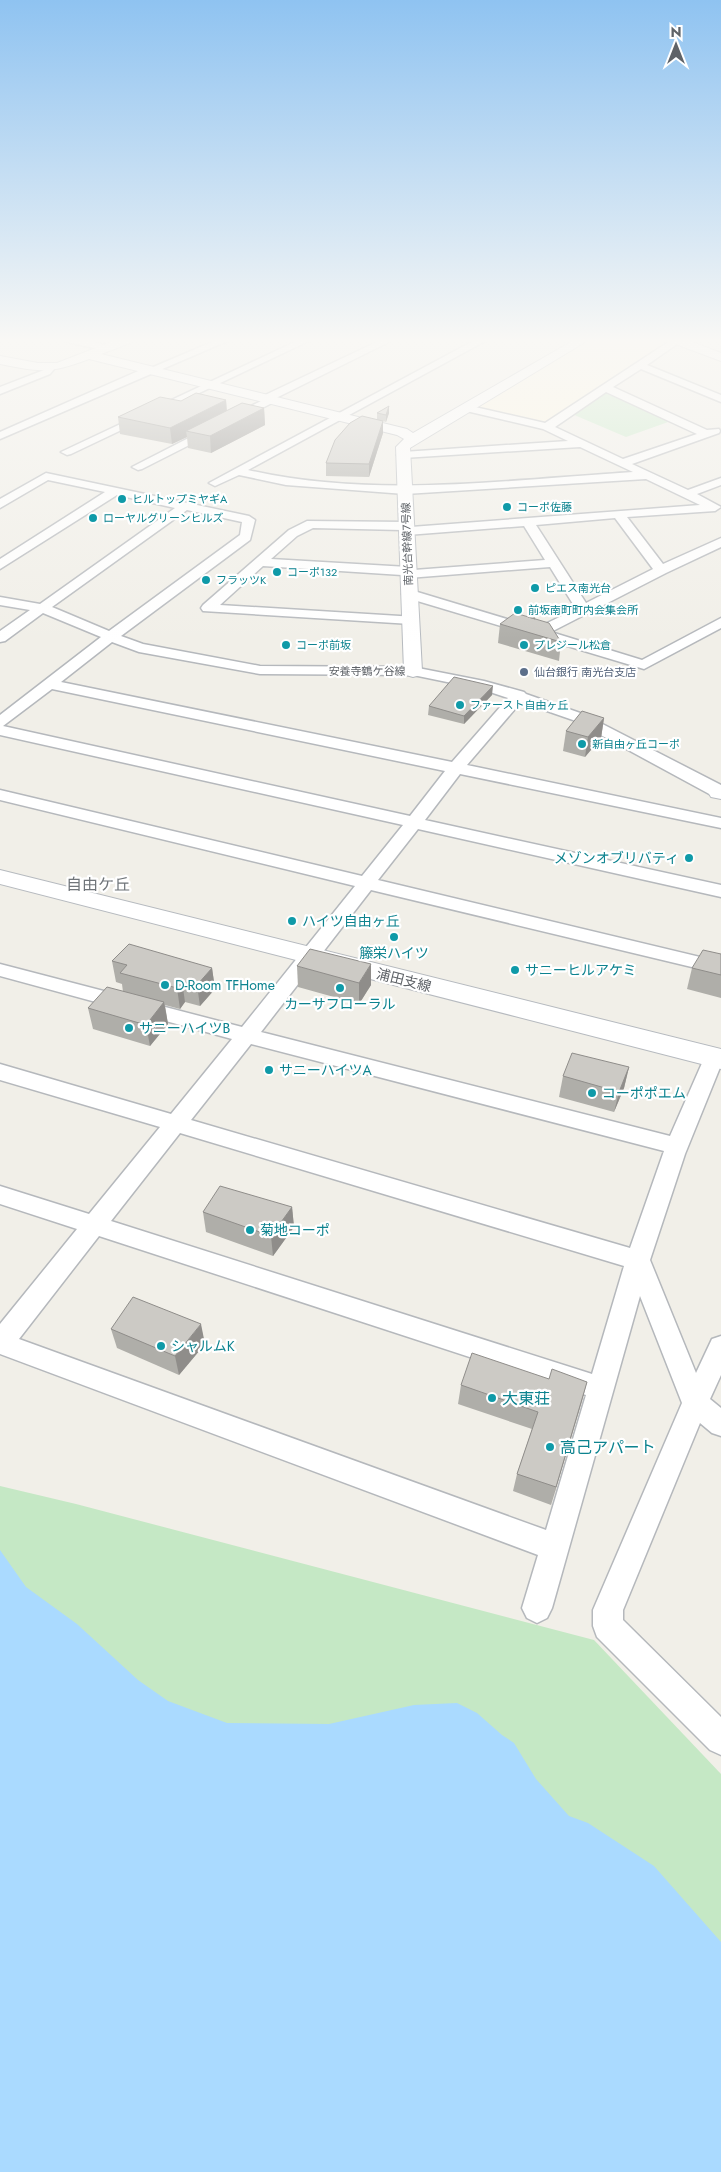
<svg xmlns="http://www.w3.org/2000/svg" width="721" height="2172" viewBox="0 0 721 2172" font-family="Jost,'Noto Sans JP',sans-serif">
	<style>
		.commercial { fill: #fef7e0 }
		.green { fill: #c5e8c5 }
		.water { fill: #aadaff }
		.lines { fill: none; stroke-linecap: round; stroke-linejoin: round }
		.street-casing { stroke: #b5b8bc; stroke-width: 3 }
		.secondary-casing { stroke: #b6babf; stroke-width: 2 }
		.street { fill: #fff; fill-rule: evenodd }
		.secondary { fill: #fff; fill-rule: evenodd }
		.wall { fill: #afaea9 }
		.shaded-wall { fill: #8f8d8a }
		.building { fill: #cccac5; stroke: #8f8d8a }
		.culture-dot { fill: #0f9aa8; stroke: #fff; stroke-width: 2 }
		.service-dot { fill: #5c6f8a; stroke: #fff; stroke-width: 2 }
		.labels { text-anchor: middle; stroke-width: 4.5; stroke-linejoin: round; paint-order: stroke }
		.far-culture-label { font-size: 11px; fill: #0d838f; stroke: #fff; text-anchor: start }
		.far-street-label { font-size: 11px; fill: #5f6368; stroke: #fff }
		.far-service-label { font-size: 11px; fill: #4e5e75; stroke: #fff; text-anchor: start }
		.culture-label { font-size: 14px; fill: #0d838f; stroke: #fff; text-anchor: start }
		.street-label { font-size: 14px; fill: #5f6368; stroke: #fff }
		.quarter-label { font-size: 16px; fill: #70757a; stroke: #fff }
		.near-culture-label { font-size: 16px; fill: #0d838f; stroke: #fff; text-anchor: start }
	</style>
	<rect width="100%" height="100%" fill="#f1efe8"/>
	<polygon class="commercial" points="590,339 668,339 671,342 548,422 541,422 480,408 479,406"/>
	<g class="green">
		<polygon points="603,392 671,421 626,437 572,414"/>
		<polygon points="0,1486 76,1504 594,1640 721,1774 721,2172 0,2172"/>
	</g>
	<polygon class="water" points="0,1550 26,1587 77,1624 138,1680 168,1701 227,1723 329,1724 414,1705 457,1703 477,1713 502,1735 514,1743 536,1779 569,1816 588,1823 654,1866 721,1942 721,2172 0,2172"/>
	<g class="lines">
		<defs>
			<g id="street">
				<polygon points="61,339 78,339 110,346 112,348 107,351 63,341"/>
				<polygon points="219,339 232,339 0,439 0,432 145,368 151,368"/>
				<polygon points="301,339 313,339 71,454 67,455 61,452"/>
				<polygon points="383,339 395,339 274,399 274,402 142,469 138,470 132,467 261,401 261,397"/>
				<path d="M477,339H489L248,470C374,499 506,480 633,472L580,447L403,458L397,455L403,452L568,441L543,429L462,410L461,408L466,405L545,423L673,339H684L647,365L721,395V402L641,369L613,387L707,430L719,429L720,431L719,433L632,464L688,490L721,478V485L697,494L721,507L715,511L627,517L663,564L721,538V547L666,573L551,632L642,660L721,618V628L644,669L404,597L402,594L404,591H414L537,628L576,609L550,567L408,578L402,575L263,566L220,605L416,617L418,620L411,624L203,611L201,608L203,605L289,530L307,521L406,522L410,523L411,527L700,505L646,479L405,494L286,485L239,475L215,486L209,483ZM606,392L697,434L623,459L555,427ZM615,518L653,569L586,603L536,525ZM524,526L545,560L414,570L408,567L271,559L297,536L313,528L402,530L403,534L407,535Z"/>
				<polygon points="50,365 55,368 50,374 0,394 0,387 44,370"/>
				<path d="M46,473L249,516L255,520L250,540L121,636L143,644L260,666L413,667L484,681L524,692L526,694L583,714L721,785V796H713L573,720L521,702L467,765L721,818V828L460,774L425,820L721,885V897L418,829L378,880L721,962V974L371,890L261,1032L670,1136L706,1054L713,1052L720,1054L721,1065L685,1154L650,1260L696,1373L712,1339L721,1336V1375L710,1399L721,1408V1436L712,1433L700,1423L623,1610V1620L721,1717V1755L710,1750L597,1637L593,1626V1610L682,1403L640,1296L552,1608L547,1618L537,1623L527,1618L522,1608L538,1555L0,1354V1324L77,1229L0,1204V1186L89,1214L160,1127L0,1080V1064L171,1114L232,1039L0,976V964L242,1027L355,886L0,800V790L362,876L403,825L0,735V715L101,637L43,613L5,641L0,642V631L30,610L0,605V597L40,604L175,508L117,495L0,569V559L105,492L48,480L0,508V499ZM187,510L242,522L240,535L109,631L52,607ZM112,642L139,652L260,674L413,675L481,689L508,698L452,762L61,682ZM52,689L445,771L410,816L3,726ZM251,1044L664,1151L630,1248L191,1120ZM180,1133L624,1266L592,1374L111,1221ZM99,1236L586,1395L546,1530L19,1339Z"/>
			</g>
			<g id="secondary">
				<path d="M119,339H135L133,342L101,354L407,429L413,433L576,339H590L410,448L422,671L420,675L413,677L406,675L404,671L396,447L404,439L397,435L89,359C50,374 40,372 0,364V356L38,363H57Z"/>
				<polygon points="668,339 685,339 721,353 721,361 670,342"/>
				<polygon points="719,786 721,786 721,799 711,797 708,792 711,787"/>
				<polygon points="0,870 721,1049 721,1069 0,884"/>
			</g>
		</defs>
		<use href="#street" class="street-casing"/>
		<use href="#secondary" class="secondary-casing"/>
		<use href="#street" class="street"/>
		<use href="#secondary" class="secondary"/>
	</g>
	<g class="wall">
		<polygon points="226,400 227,411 264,408 265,425 211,453 188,448 187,437 172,444 120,434 118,417 181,401"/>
		<polygon points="389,406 389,413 386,422 383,421 383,433 369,477 326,476 326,463 377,419 377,413"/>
		<polygon points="535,619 561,642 559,661 498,643 500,624"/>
		<polygon points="492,695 464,724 428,715 429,706"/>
		<polygon points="604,718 601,738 585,757 563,751 566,731"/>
		<polygon points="721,954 721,998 687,989 692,968"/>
		<polygon points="112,961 212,968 215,989 200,1006 185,1002 180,1009 165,1005 168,1024 150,1046 93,1029 88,1008 123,992 122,984 116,982"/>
		<polygon points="297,966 371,985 359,1004 298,987"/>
		<polygon points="629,1067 624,1088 614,1112 559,1097 563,1076"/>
		<polygon points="292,1207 294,1227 273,1256 206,1232 203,1212"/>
		<polygon points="111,1329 205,1344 179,1375 117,1348"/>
		<polygon points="549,1379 587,1382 551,1505 513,1491 517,1474 532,1429 458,1404 461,1385"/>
	</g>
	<g class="shaded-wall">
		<polygon points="226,400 227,416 186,431 187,437 172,444 170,428"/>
		<polygon points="389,406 389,413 386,422 386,415"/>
		<polygon points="264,408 265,425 211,453 210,436"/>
		<polygon points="383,421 383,433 369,477 369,464"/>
		<polygon points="493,686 492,695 464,724 464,716"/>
		<polygon points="604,718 601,738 585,757 588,737"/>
		<polygon points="371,964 371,985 359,1004 359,983"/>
		<polygon points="212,968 215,989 200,1006 197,985"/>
		<polygon points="182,981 185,1002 180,1009 177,988"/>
		<polygon points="164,1002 168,1024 150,1046 146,1025"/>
		<polygon points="629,1067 624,1088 614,1112 619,1092"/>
		<polygon points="292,1207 294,1227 273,1256 271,1236"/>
		<polygon points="201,1324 205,1344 179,1375 175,1356"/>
		<polygon points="587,1382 582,1401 551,1505 556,1487"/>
	</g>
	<g class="building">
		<polygon points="196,393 226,400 170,428 118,417 160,397 181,401"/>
		<polygon points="242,403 264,408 210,436 186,431"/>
		<polygon points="389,406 386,415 377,413"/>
		<polygon points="362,416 383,421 369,464 326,463 335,440 350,423"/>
		<polygon points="515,613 549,623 561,642 500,624"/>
		<polygon points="532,614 535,619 528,617"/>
		<polygon points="454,677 493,686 464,716 429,706"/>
		<polygon points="582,711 604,718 588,737 566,731"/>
		<polygon points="129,944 212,968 197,985 182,981 177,988 120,973 127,965 112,961"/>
		<polygon points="310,949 371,964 359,983 297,966"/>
		<polygon points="703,950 721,954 721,975 692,968"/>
		<polygon points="107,987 164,1002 146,1025 88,1008"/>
		<polygon points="572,1053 629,1067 619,1092 563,1076"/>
		<polygon points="220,1186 292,1207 271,1236 203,1212"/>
		<polygon points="133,1297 201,1324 175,1356 111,1329"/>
		<polygon points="472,1353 549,1379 552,1369 587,1382 556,1487 517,1474 538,1412 461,1385"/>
	</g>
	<linearGradient id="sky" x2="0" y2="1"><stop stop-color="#8fc3f1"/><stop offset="0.53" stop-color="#f9f8f5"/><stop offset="1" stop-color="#f9f8f5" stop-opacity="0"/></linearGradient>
	<rect width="721" height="643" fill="url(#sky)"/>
	<g class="culture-dot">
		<circle cx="122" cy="499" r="5"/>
		<circle cx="507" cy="507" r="5"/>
		<circle cx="93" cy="518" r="5"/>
		<circle cx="277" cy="572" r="5"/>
		<circle cx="206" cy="580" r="5"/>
		<circle cx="535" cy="588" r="5"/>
		<circle cx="518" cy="610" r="5"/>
		<circle cx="286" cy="645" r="5"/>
		<circle cx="524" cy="645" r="5"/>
		<circle cx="460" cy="705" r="5"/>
		<circle cx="582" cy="744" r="5"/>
		<circle cx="689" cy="858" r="5"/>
		<circle cx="292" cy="921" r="5"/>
		<circle cx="394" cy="937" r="5"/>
		<circle cx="515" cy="970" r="5"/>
		<circle cx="165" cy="985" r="5"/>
		<circle cx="340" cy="988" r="5"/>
		<circle cx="129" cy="1028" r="5"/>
		<circle cx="269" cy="1070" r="5"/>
		<circle cx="592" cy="1093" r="5"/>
		<circle cx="250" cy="1230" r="5"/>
		<circle cx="161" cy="1346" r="5"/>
		<circle cx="492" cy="1398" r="5"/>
		<circle cx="550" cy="1447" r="5"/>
	</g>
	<circle class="service-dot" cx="524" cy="672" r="5"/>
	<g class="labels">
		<g class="far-culture-label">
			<text x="132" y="503">ヒルトップミヤギA</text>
			<text x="517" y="511">コーポ佐藤</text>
			<text x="103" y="522">ローヤルグリーンヒルズ</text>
			<text x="287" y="576">コーポ132</text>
			<text x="216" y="584">フラッツK</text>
			<text x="545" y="592">ピエス南光台</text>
			<text x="528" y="614">前坂南町町内会集会所</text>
			<text x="296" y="649">コーポ前坂</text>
			<text x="534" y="649">プレジール松倉</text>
			<text x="470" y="709">ファースト自由ヶ丘</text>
			<text x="592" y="748">新自由ヶ丘コーポ</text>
		</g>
		<g class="far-street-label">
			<text transform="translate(407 544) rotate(-92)" y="4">南光台幹線７号線</text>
			<text x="367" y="675">安養寺鶴ケ谷線</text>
		</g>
		<g class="far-service-label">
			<text x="534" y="676">仙台銀行 南光台支店</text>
		</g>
		<g class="culture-label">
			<text x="679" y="863" text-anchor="end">メゾンオブリバティ</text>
			<text x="302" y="926">ハイツ自由ヶ丘</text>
			<text x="394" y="958" text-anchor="middle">籐栄ハイツ</text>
			<text x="525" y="975">サニーヒルアケミ</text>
			<text x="175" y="990">D-Room TFHome</text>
			<text x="340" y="1009" text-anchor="middle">カーサフローラル</text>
			<text x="139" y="1033">サニーハイツB</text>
			<text x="279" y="1075">サニーハイツA</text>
			<text x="602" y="1098">コーポポエム</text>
			<text x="260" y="1235">菊地コーポ</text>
			<text x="171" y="1351">シャルムK</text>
		</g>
		<g class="street-label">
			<text transform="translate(404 980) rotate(14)" y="5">浦田支線</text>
		</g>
		<g class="quarter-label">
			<text x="98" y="890">自由ケ丘</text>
		</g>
		<g class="near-culture-label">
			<text x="502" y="1404">大東荘</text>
			<text x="560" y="1453">高己アパート</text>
		</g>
	</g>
	<g transform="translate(676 45)" stroke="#ffffff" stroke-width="4" paint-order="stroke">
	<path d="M0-4L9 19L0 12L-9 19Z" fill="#5f6368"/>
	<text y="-8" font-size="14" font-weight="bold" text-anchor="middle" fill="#5f6368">N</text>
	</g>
</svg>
